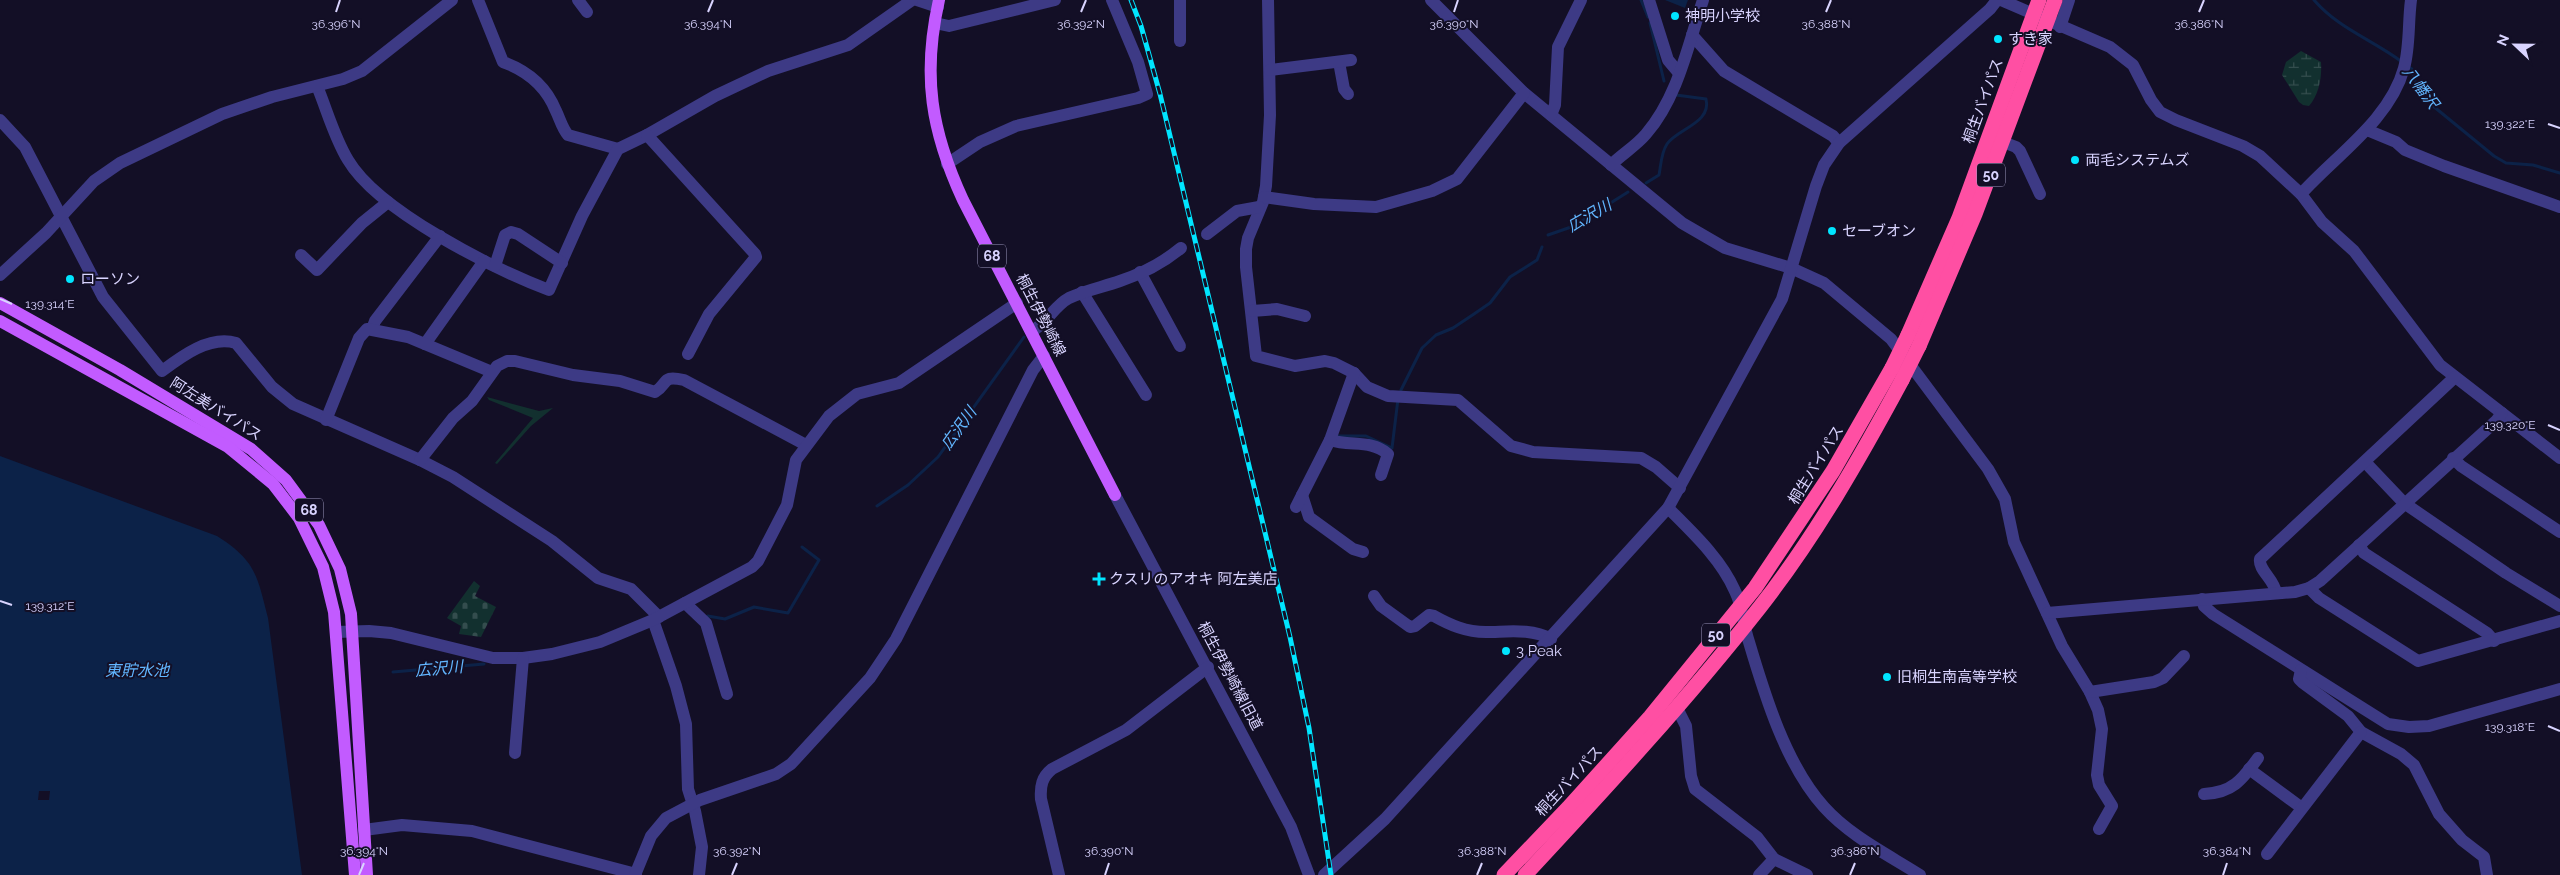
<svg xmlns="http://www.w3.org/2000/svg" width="2560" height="875" viewBox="0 0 2560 875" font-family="Raleway,'Noto Sans JP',sans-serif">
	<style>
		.green { fill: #12302f }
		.wetland { fill: url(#wetland-marsh) }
		.cemetery { fill: url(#cemetery-stones) }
		.water { fill: #0c2248; fill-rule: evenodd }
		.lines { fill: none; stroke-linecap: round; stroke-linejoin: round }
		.stream { stroke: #0c2248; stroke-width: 3 }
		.minor { stroke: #3d3a85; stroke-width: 12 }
		.major { stroke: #c25bff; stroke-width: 12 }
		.highway { stroke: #ff4fa3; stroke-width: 15 }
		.rail-casing { stroke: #00e5ff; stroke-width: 5 }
		.rail { stroke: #130f26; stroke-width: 3; stroke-dasharray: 9; stroke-linecap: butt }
		.highway-bridge { stroke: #ff4fa3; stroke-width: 15 }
		.ticks { fill: none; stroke: #d9d4ff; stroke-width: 2 }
		.poi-dot { fill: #00e5ff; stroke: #130f26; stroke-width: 2 }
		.labels { text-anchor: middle; stroke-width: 4; stroke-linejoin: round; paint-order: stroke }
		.shield { fill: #130f26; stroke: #9e99be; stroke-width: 1 }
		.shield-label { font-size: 14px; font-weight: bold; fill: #d9d4ff }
		.poi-label { font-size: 15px; fill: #d9d4ff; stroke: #130f26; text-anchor: start }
		.street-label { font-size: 15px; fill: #d9d4ff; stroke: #130f26 }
		.water-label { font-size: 16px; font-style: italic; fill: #62b6ff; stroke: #130f26 }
		.ticks-label { font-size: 12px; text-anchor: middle; fill: #d9d4ff; stroke: #130f26; stroke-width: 4; stroke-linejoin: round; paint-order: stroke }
	</style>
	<defs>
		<pattern id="wetland-marsh" width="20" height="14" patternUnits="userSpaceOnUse" patternTransform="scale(1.25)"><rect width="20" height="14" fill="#12302f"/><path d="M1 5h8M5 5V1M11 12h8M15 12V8" fill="none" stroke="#344d4e"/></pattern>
		<pattern id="cemetery-stones" width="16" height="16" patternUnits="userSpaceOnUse" patternTransform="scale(1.25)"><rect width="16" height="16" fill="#12302f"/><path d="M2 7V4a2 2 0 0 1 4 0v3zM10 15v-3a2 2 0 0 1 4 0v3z" fill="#344d4e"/></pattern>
	</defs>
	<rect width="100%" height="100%" fill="#130f26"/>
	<polygon class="green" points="487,397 539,411 553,408 531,426 497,464 495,463 533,418 489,400"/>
	<path class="wetland" d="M2301,51L2321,62C2322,78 2319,94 2309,106L2303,105L2299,102L2282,75L2286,62Z"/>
	<polygon class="cemetery" points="474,581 480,586 475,596 496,607 481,637 459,634 461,626 447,618"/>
	<g class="water">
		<polygon points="1665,0 1688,0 1685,8"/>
		<path d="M0,456L217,536C256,561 257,575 268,618L302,875H0ZM39,791H50L49,800H38Z"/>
	</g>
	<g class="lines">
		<g class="stream">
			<polyline points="1641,0 1648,17"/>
			<path d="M2314,0C2339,29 2373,40 2402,62"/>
			<polyline points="1650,23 1664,81"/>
			<polyline points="2407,66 2412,69 2416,85 2433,106 2494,156 2506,163 2533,165 2560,173"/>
			<path d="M1646,183L1659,175C1661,165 1661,153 1667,144C1677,129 1712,123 1706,99L1676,95"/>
			<polyline points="1548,235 1574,226 1628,192"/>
			<polyline points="1401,390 1422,348 1436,335 1453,328 1474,314 1490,303 1510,277 1537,260 1542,247"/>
			<polyline points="1338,436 1366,436 1392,448 1398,399"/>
			<polyline points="877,506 908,485 938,457 1024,337"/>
			<polyline points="708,616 725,619 754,607 788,613 819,560 802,547"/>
			<polyline points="393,672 484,664"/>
		</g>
		<g class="minor">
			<path d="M478,0L503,62C528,71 546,86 556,111C560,119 562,128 568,135L618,149"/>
			<polyline points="578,0 587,12"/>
			<polyline points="917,0 938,7"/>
			<polyline points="1180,0 1180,41"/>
			<polyline points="1268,0 1270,115 1266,186 1263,202 1248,238 1246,249 1246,267 1256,356 1295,366 1325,361 1334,363 1354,373 1367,387 1388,396 1458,400 1511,446 1533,452 1641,458 1656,467 1680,488"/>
			<polyline points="1431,0 1524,93 1682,223 1725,248 1791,268 1824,283 1891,339 1988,469 2005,499 2014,542 2062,646 2090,692 2098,710 2102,729 2097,775 2099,785 2112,806 2099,829"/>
			<polyline points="1649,0 1668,60 1679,73"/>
			<polyline points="2001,0 2110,47 2133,65 2151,100 2160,112 2176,120 2243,146 2260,156 2301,194 2322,222 2354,251 2440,365 2560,458"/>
			<polyline points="935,23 949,26 1055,0"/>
			<polyline points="2060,27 2069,0"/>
			<polyline points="1692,35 1724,71 1833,136 1839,143"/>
			<polyline points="1339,62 1344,89 1348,94"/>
			<polyline points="1270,70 1351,60"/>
			<path d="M317,86C327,110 334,137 348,160C378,211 494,269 549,290L582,216L618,149L647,135L715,96L768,71L848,45L912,0"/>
			<polyline points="1551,115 1555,105 1558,47 1581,0"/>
			<path d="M0,120L25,147L103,297L162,371C182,356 210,335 236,343L272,387L293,404L420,460L453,477L552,541L598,578L631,589L659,617"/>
			<polyline points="2367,130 2396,142 2405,150 2444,166 2560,207"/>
			<polyline points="647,135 755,254 756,257 709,314 688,354"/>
			<polyline points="2003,142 2016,147 2020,151 2040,194"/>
			<polyline points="947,164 980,142 1016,126 1138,98 1147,94 1138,62 1112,0"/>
			<path d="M1611,165C1622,154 1636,146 1646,134C1678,97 1688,45 1703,0"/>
			<path d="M2301,194C2335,156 2390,120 2404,68C2410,47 2408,22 2411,0"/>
			<polyline points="1264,197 1314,204 1376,207 1432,191 1457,179 1524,93"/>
			<polyline points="1207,234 1237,211 1259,207"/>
			<polyline points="301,255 317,270 362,223 388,202"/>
			<polyline points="495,266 505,235 511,232 518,234 562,263"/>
			<polyline points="1140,272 1180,346"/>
			<polyline points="0,275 46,233 94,181 120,163 222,114 272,97 343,79 362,71 452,0"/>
			<polyline points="1082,292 1146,395"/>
			<polyline points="1252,311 1277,309 1305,316"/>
			<polyline points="372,329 375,321 440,236"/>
			<path d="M1032,331C1047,323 1054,306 1069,298C1086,290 1103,287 1120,281C1141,274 1164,262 1181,248"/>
			<polyline points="425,344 484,261"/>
			<polyline points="326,420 359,338 367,329 408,337 492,372"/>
			<path d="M1330,440C1351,447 1370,439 1388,454L1381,475"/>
			<polyline points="2453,458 2461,466 2560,532"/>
			<path d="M420,460L453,418L472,401L497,366L507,361H515L573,375L620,381L655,392C669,383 661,375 684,380L806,445"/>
			<polyline points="2365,462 2404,503 2506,573 2560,606"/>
			<polyline points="1115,495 1291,827 1309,875"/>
			<polyline points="1302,495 1309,517 1353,549 1363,552"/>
			<polyline points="1296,507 1330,440 1354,373"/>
			<path d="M1668,508C1693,533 1721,559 1735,591C1743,607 1743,625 1749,642C1765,696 1786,765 1824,807C1850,836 1887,854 1920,875"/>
			<polyline points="2359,545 2364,553 2487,633 2494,641"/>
			<polyline points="2309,588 2319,598 2418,661 2560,621"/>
			<path d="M2276,593C2275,580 2258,570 2260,559L2455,377"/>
			<path d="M1374,596L1381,606L1410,627L1415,626L1429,615L1434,616C1450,625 1466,632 1486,632C1507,632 1531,628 1551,639"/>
			<polyline points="2202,599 2204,606 2213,614 2388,724 2409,727 2429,726 2560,689"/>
			<polyline points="685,603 706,623 727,694"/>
			<polyline points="2047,613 2295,592 2309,588 2320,581 2496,421 2502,413"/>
			<polyline points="653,620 676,686 686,724 688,789 695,811 702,847 699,875"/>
			<polyline points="336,632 369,631 391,633 493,658 523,658 552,654 600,642 653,620 752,567 758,561 787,505 796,460 829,416 857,394 899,383 1017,303"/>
			<polyline points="2301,670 2299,679 2303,683 2348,716 2361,732 2401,754 2414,765 2439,814 2462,840 2484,857 2487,875"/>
			<polyline points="2090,692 2154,682 2163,678 2184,656"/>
			<polyline points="1677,708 1686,726 1691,776 1695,789 1757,837 1774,859 1807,875"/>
			<polyline points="515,753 523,658"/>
			<polyline points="2249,769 2302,808"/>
			<path d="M2204,794C2232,793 2242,780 2258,758"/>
			<polyline points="364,830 402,825 472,831 636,874"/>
			<polyline points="2267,854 2361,732"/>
			<polyline points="635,875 651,836 666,818 700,800 776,774 791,764 870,678 896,639 1033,370 1044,356"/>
			<path d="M1059,875L1041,799C1040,786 1042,777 1052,769L1126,730L1208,667"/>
			<polyline points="1324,875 1385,819 1668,508 1782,299 1816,186 1824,165 1839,143 1990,9 1997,0"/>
			<polyline points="1759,875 1774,859"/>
		</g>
		<g class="major">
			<path d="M939,0C922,75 931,131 963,200L1115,495"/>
			<polyline points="0,303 120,370 251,449 286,480 319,525 340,569 351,614 367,875"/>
			<polyline points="0,321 228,447 273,484 299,518 323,567 334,612 355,875"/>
		</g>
		<g class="highway">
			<polyline points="1908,335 1959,218 2039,0"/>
			<polyline points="1919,346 1975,214 2055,0"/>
			<polyline points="1504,875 1568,808 1650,717 1755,588 1833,471 1892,368"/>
			<path d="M1525,875C1606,788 1686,701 1760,607C1815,537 1860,458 1902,380"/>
		</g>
		<defs>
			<polyline id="rail" points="1131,0 1141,26 1160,94 1290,637 1309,728 1331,875"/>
		</defs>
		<use href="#rail" class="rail-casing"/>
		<use href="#rail" class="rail"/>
		<g class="highway-bridge">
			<polyline points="1892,368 1908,335"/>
			<polyline points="1902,380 1919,346"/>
		</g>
	</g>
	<path class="ticks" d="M336,12L340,0M708,12L713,0M1081,12L1086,0M1454,12L1458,0M1826,12L1831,0M2199,12L2204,0M2548,124L2560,128M0,299L12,304M2548,425L2560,430M0,601L12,605M2548,726L2560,731M359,875L364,863M732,875L737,863M1105,875L1109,863M1477,875L1482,863M1850,875L1855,863M2223,875L2227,863"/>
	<g class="poi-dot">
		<circle cx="1675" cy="16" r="5"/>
		<circle cx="1998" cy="39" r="5"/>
		<circle cx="2075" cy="160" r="5"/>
		<circle cx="1832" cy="231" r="5"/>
		<circle cx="70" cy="279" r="5"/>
		<path d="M1096.5 571.5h5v5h5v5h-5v5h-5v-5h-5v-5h5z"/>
		<circle cx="1506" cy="651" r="5"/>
		<circle cx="1887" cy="677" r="5"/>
	</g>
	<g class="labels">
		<g class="shield">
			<rect x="1977" y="163.5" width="28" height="23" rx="4"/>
			<rect x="978" y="244.5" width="28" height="23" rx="4"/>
			<rect x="295" y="498.5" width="28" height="23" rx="4"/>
			<rect x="1702" y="623.5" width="28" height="23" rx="4"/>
		</g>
		<g class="shield-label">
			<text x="1991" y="180">50</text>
			<text x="992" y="261">68</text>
			<text x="309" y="515">68</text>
			<text x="1716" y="640">50</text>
		</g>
		<g class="poi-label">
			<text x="1685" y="21">神明小学校</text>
			<text x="2008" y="44">すき家</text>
			<text x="2085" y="165">両毛システムズ</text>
			<text x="1842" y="236">セーブオン</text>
			<text x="80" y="284">ローソン</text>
			<text x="1109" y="584">クスリのアオキ 阿左美店</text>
			<text x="1516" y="656">3 Peak</text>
			<text x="1897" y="682">旧桐生南高等学校</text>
		</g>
		<g class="street-label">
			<text transform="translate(1983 101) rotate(-70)" y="5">桐生バイパス</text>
			<text transform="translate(1041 315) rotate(63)" y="5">桐生伊勢崎線</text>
			<text transform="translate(216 409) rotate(32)" y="5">阿左美バイパス</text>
			<text transform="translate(1816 465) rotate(-58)" y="5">桐生バイパス</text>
			<text transform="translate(1230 676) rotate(62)" y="5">桐生伊勢崎線旧道</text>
			<text transform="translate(1569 781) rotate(-47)" y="5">桐生バイパス</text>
		</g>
		<g class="water-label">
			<text transform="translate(2421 87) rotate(53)" y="6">八幡沢</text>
			<text transform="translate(1589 215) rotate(-30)" y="6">広沢川</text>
			<text transform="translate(958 428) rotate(-54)" y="6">広沢川</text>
			<text transform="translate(439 668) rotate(-5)" y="6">広沢川</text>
			<text x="137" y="676">東貯水池</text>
		</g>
	</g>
	<g class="ticks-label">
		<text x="336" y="28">36.396°N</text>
		<text x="708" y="28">36.394°N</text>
		<text x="1081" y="28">36.392°N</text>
		<text x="1454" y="28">36.390°N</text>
		<text x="1826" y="28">36.388°N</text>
		<text x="2199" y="28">36.386°N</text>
		<text x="2510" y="128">139.322°E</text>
		<text x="50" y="308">139.314°E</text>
		<text x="2510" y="429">139.320°E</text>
		<text x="50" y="610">139.312°E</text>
		<text x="2510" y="731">139.318°E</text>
		<text x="364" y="855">36.394°N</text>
		<text x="737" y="855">36.392°N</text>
		<text x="1109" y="855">36.390°N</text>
		<text x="1482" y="855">36.388°N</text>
		<text x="1855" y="855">36.386°N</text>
		<text x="2227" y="855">36.384°N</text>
	</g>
	<g transform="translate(2515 45) rotate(292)" stroke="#130f26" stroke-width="4" paint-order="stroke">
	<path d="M0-4L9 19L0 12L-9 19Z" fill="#d9d4ff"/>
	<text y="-8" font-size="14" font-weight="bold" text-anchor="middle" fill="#d9d4ff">N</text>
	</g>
</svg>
